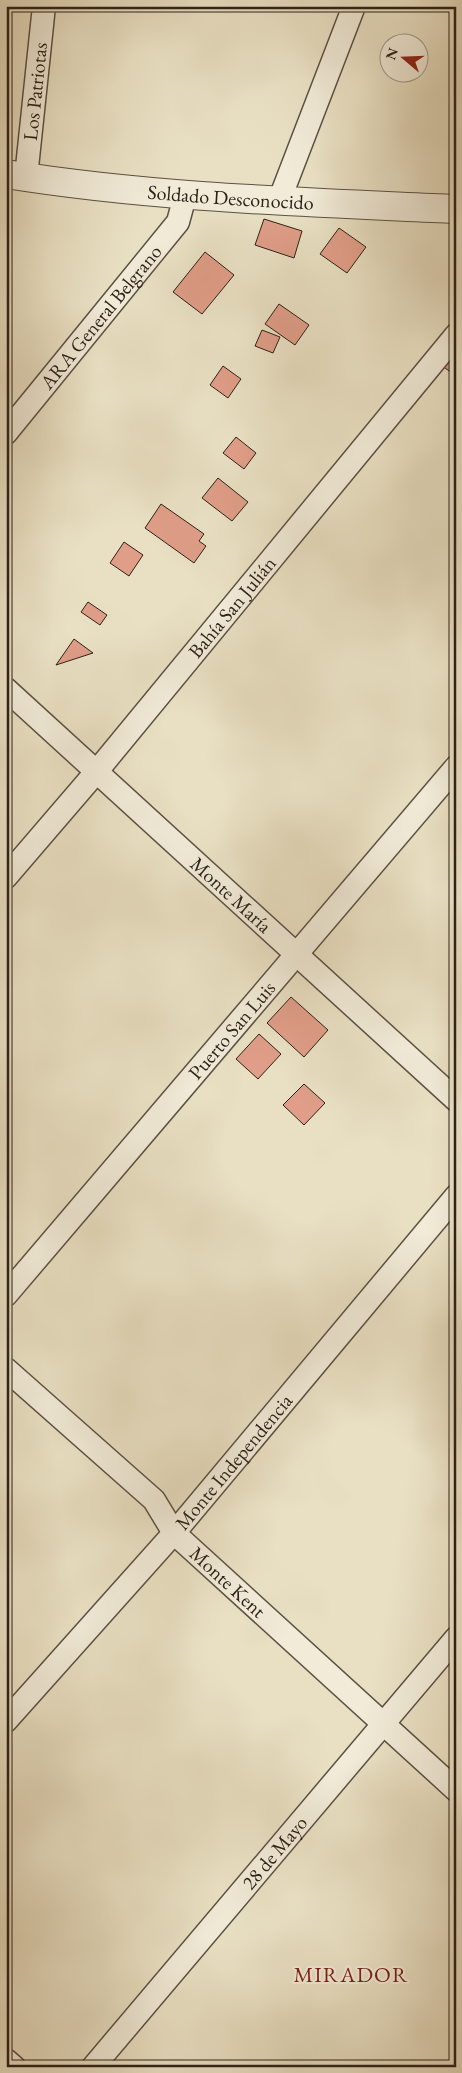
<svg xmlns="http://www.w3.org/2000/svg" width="462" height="2073" viewBox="0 0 462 2073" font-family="'EB Garamond',serif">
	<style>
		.building { fill: #e09e88; stroke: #2c2119 }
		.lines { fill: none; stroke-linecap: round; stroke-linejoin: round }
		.minor-casing { stroke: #5b5144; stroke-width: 25 }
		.tertiary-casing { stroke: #5b5144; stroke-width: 30 }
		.minor { stroke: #f1ebd8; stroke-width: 22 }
		.tertiary { stroke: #f1ebd8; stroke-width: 28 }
		.labels { text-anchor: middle; stroke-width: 4; stroke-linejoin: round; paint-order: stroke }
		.street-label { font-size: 20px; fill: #2c2119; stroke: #f1ebd8 }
		.quarter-label { font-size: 22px; letter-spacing: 1px; fill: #7a1f14; stroke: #f1ebd8 }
	</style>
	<rect width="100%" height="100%" fill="#e9e0c3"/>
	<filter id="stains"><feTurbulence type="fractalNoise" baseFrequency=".004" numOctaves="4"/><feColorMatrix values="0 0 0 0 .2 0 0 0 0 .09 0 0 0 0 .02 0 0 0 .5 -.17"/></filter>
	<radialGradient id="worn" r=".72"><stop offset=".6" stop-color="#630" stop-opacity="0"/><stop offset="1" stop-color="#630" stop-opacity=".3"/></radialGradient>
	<g class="building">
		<polygon points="264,219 302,231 294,258 255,245"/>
		<polygon points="339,228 366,247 347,273 320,254"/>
		<polygon points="205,252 234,275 202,314 173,292"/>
		<polygon points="279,304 309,325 295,345 265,324"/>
		<polygon points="262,330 280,337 273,353 255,346"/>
		<polygon points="456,346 456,376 441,365"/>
		<polygon points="223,366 241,379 228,398 210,385"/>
		<polygon points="236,437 256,453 244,469 223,453"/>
		<polygon points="218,478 248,502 232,521 202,498"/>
		<polygon points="161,504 204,534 199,541 206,546 194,563 145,528"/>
		<polygon points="124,542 143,555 129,576 110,563"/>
		<polygon points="88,602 107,615 100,625 81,612"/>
		<polygon points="74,639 93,653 56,665"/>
		<polygon points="291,997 328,1030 304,1057 267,1023"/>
		<polygon points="259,1034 281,1054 258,1079 236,1059"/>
		<polygon points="304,1084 325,1103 304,1125 283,1105"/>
	</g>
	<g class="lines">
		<defs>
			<g id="minor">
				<path id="s1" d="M26,177L44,6"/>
				<polyline points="279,201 354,6"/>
				<path id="s2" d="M6,433L178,222L185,196"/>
				<path id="s3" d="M6,689L456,1100"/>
				<path id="s4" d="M6,877L97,771L456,335"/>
				<path id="s5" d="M6,1295L456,767"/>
				<path id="s6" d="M6,1369L154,1500L174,1533L456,1790"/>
				<path id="s7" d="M6,1721L174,1533L456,1196"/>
				<polyline points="6,2060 14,2067"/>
				<path id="s8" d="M93,2067L456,1638"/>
			</g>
			<g id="tertiary">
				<path id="s9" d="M6,174C155,198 305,202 456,209"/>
			</g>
		</defs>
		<use href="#minor" class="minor-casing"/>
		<use href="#tertiary" class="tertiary-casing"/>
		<use href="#minor" class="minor"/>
		<use href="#tertiary" class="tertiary"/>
	</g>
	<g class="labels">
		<g class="street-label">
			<text dy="7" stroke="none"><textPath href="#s1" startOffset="86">Los Patriotas</textPath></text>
			<text dy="7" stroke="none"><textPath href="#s9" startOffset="226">Soldado Desconocido</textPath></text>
			<text dy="7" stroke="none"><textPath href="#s2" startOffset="150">ARA General Belgrano</textPath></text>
			<text dy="7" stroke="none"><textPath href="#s4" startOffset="352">Bahía San Julián</textPath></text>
			<text dy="7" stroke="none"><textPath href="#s3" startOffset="305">Monte María</textPath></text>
			<text dy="7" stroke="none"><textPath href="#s5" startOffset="348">Puerto San Luis</textPath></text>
			<text dy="7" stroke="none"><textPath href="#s7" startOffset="345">Monte Independencia</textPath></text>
			<text dy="7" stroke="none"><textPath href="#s6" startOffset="309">Monte Kent</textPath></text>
			<text dy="7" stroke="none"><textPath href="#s8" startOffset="281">28 de Mayo</textPath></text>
		</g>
		<g class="quarter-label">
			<text x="351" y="1982">MIRADOR</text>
		</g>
	</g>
	<rect width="462" height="2073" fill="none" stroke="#e9e0c3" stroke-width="25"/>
	<rect x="8" y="8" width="447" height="2058" fill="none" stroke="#2c2119" stroke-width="2.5"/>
	<rect x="12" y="12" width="437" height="2048" fill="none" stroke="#2c2119"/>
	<g transform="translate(404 58) rotate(289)"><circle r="24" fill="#f1ebd8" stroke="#a29a8c"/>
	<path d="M0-4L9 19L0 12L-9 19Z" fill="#8f2418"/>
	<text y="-8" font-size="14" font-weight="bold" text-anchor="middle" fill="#2c2119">N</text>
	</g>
	<rect width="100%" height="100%" filter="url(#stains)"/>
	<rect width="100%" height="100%" fill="url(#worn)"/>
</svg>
